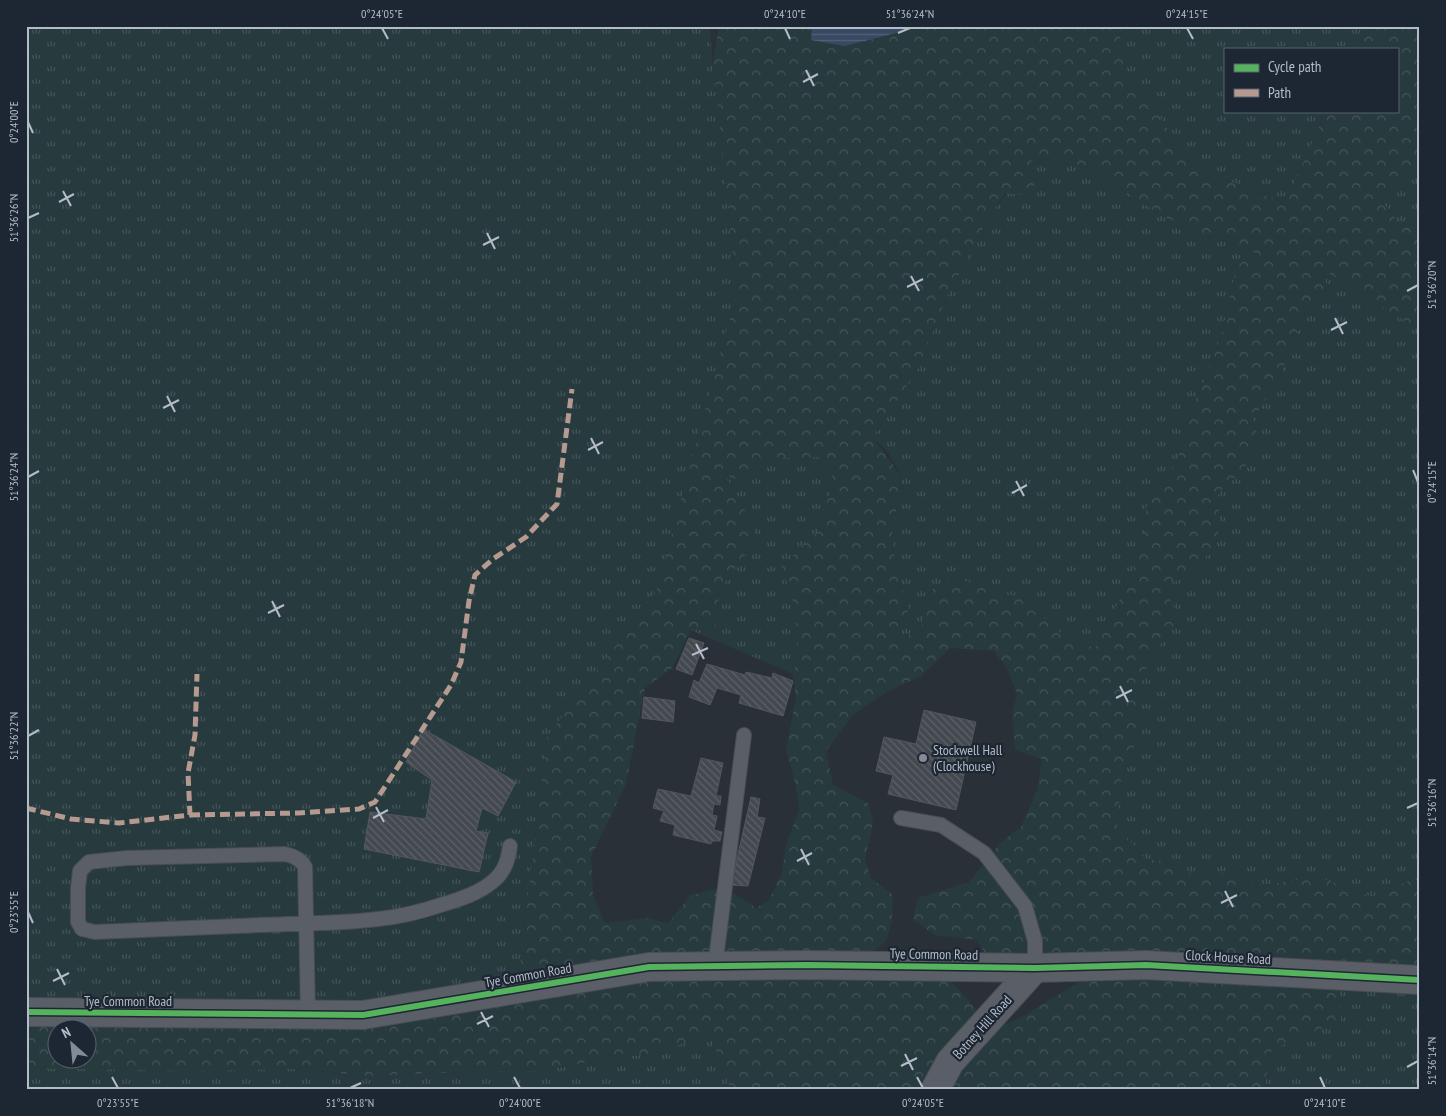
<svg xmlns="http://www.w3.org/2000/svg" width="1446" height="1116" viewBox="0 0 1446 1116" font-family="'PT Sans Narrow',sans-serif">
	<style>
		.grass { fill: url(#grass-tufts) }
		.forest { fill: url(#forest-crowns); fill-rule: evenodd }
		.water { fill: url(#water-rules) }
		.building { fill: url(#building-back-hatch); stroke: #52575f }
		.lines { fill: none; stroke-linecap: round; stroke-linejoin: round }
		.service-casing { stroke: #484c53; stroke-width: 16 }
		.tertiary-casing { stroke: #484c53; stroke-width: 30 }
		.service { stroke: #5a5e66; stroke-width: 14 }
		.tertiary { stroke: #5a5e66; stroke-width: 28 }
		.quiet { stroke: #b69a8f; stroke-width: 5; stroke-dasharray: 10 5; stroke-linecap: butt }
		.cycleway-casing { stroke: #1d2633; stroke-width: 9 }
		.cycleway { stroke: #56b35d; stroke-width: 6 }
		.ticks { fill: none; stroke: #b4bcc9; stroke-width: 2 }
		.poi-dot { fill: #848b96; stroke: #1d2633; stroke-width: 2 }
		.labels { text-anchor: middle; stroke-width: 4.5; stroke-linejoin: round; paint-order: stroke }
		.poi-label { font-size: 14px; fill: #b4bcc9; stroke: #1d2633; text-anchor: start }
		.street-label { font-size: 14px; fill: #b4bcc9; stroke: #1d2633 }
		.neatline { fill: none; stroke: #b4bcc9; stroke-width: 2 }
		.ticks-label { font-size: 12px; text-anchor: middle; fill: #b4bcc9 }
	</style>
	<defs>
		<pattern id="grass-tufts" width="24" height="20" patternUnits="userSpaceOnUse" patternTransform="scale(1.25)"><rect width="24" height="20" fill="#273a3e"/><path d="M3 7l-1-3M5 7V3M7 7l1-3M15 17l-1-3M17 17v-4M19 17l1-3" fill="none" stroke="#445559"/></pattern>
		<pattern id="forest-crowns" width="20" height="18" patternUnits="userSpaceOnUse" patternTransform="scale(1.25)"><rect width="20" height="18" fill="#273a3e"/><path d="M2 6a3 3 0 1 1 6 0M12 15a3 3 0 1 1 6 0" fill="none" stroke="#445559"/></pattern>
		<pattern id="water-rules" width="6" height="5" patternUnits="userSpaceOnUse" patternTransform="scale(1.25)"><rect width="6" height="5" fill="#384963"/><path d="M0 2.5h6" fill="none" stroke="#526178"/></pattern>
		<pattern id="building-back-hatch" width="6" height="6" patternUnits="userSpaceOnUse" patternTransform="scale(1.25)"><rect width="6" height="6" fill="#444950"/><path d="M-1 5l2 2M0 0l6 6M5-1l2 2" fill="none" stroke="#5d6168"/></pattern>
	</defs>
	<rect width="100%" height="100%" fill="#2a3038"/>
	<g class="grass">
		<polygon points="26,26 709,26 737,292 656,592 547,737 517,990 363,1015 26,1012"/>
		<polygon points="1119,26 1363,26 1353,49 1225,49 1225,111 1326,111 1286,203 1191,166 1157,112 1127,85"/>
		<polygon points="1054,158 1091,169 1166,218 1258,254 1237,265 1221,337 1204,382 1188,414 1184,444 1169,474 1147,504 1144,536 1128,584 1095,648 1064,636 1021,597 1002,594 954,577 930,591 922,627 896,643 909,607 896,573 892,534 902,477 888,452 872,437 889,414 919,366 944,303 986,220 1031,161"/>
		<polygon points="1420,158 1420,227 1398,222 1376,194"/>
		<polygon points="1324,269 1365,297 1420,329 1420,880 1408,881 1375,898 1318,877 1271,884 1244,885 1192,874 1178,863 1145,859 1117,826 1121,782 1140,731 1137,694 1152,654 1179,622 1164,584 1220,530 1218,494 1245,468 1258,438 1253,420 1280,376 1304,317 1327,295"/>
		<polygon points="819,457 835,480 817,533 782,567 792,596 799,651 793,674 691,630 715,627 720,589 757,539 744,508 718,463 733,480 768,458"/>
		<polygon points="1420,984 1420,1090 1264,1090 1272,1049 1341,1021 1339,985"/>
		<polygon points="709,1033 728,1080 730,1090 26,1090 26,1068 292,1069 369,1076 485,1071 542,1071 593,1061 655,1053"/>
	</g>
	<g class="forest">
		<path d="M719,26H812L811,40L900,32L909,26H1119L1127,85L1157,112L1191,166L1285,203L1326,111H1397V49H1353L1363,26H1420V158L1377,195L1398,222L1420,227V329L1365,297L1324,270L1327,295L1304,317L1280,376L1253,420L1258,438L1245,468L1218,494L1220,529L1197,575L1164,584L1179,622L1152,654L1137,694L1140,731L1121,782L1117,825L1145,859L1178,863L1192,874L1212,878L1232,868L1244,885L1271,884L1318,877L1375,898L1408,881L1420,880V980L993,967L977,940L934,935L913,919L918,898L969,882L1000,843L1021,827L1037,790L1042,759L1015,750L1012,714L1017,694L1007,668L994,651L950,648L921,676L886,692L853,715L826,751L833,785L869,804L873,823L865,859L871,878L893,895L892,922L886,941L855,966L517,990L547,737L656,592L737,292L713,63ZM1054,158L1091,169L1166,218L1258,254L1237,265L1221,337L1204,382L1188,414L1184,444L1169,474L1147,504L1143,536L1128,584L1095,648L1064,636L1021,597L1002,594L954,577L930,591L922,627L897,642L909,607L896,573L892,534L902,477L872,437L889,414L919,366L944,303L987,220L1005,193L1036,197L1031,161ZM819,457L834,480L817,533L781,567L792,596L799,651L793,674L796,698L786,749L796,786L799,810L787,842L781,875L769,900L756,908L725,887L691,895L668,923L648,918L605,923L593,895L591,857L626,784L645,688L672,668L691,630L715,627L720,589L757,539L744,508L720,466L733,480L768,458Z"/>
		<path d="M768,970L948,978L994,1029L1022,1017L1089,976L1339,985L1341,1021L1272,1049L1264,1090H730L728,1080L709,1034L655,1053L593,1061L542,1071H485L369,1076L292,1069L193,1071L26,1068V1021L124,1028L223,1025L335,1030L660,977ZM58,1028H88V1058H58Z"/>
	</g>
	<polygon class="water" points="812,26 909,26 900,32 845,46 811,40"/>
	<g class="building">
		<polygon points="689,638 704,643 692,675 676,669"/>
		<polygon points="707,664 745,675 746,672 772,678 773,673 793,681 783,716 739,703 741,695 717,688 710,705 689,697 694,680 699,683"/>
		<polygon points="644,697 675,701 673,722 642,718"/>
		<polygon points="924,710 976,722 956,810 888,794 893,775 876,771 884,737 916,744"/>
		<polygon points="423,729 516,782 498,816 482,808 476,831 488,833 479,872 364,849 370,812 426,819 432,780 406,762"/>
		<polygon points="701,758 723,763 716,796 721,796 720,805 714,804 712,815 717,816 714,830 722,832 720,841 712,841 711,844 673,835 675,825 660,821 664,811 653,808 658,789 691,796"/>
		<polygon points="751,797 760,799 757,817 765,818 748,886 731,885"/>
	</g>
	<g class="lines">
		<defs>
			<g id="service">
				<polyline points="901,818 941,825 984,853 1025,906 1035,941 1035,968"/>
				<polyline points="715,967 744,735"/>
				<path d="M308,1014L305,867C301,859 294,856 285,854L127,858L89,862L80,871L78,888V922L82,929L95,932C150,930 206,927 261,925C300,923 340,924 378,919C401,917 423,911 444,904C461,899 479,893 492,882C504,873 508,861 510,846"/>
			</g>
			<g id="tertiary">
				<polyline points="26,1012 363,1015 649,967 807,965 1035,968 1146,965 1420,980"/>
				<polyline points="935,1090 950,1062 1035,968"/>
			</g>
		</defs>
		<use href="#service" class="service-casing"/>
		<use href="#tertiary" class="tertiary-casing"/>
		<use href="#service" class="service"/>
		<use href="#tertiary" class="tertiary"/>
		<g class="quiet">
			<polyline points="26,808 71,819 119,823 190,815 188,773 195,735 197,674"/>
			<polyline points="190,815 299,813 359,809 375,802 451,685 461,662 469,601 475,575 493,559 526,537 557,504 572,389"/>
		</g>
		<defs>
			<polyline id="cycleway" points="26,1012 363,1015 649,967 807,965 1035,968 1146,965 1420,980"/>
		</defs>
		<use href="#cycleway" class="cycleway-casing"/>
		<use href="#cycleway" class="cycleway"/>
	</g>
	<path class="ticks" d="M382,28L388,39M785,28L790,39M1187,28L1193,39M898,33L910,28M806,70L814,86M803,82L818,74M28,122L33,133M63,191L71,206M59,202L74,194M28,218L39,213M487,233L495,249M483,245L499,237M911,276L919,291M907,287L923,279M1407,291L1418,285M1335,318L1343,334M1331,330L1347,322M167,396L175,412M163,408L179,400M591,438L599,454M588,450L603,442M1413,470L1418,482M28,477L39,471M1016,481L1024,496M1012,493L1027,485M272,601L280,617M268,613L284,605M696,644L704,659M692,655L708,648M1120,686L1128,702M1116,698L1132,690M28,736L39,730M376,807L384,822M1407,808L1418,803M373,818L388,810M801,849L809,865M797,861L812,853M1225,891L1233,907M1221,903L1237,895M28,912L33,923M57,969L65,985M53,981L69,973M481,1012L489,1027M477,1024L493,1016M905,1054L913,1070M901,1066L917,1058M1407,1067L1418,1061M112,1077L118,1088M514,1077L520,1088M917,1077L923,1088M1320,1077L1325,1088M350,1088L361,1083"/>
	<circle class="poi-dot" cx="923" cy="758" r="5"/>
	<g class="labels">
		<g class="poi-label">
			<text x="933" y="755">Stockwell Hall<tspan x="933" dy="16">(Clockhouse)</tspan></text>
		</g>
		<g class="street-label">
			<text transform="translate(934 954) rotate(1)" y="5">Tye Common Road</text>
			<text transform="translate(1228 957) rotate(3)" y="5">Clock House Road</text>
			<text transform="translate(528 975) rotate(-10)" y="5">Tye Common Road</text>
			<text x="128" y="1006">Tye Common Road</text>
			<text transform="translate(982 1027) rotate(-48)" y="5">Botney Hill Road</text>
		</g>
	</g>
	<rect width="1446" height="1116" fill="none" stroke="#1d2633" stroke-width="55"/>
	<rect x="1224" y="48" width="175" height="65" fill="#1d2633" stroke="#59626f"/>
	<rect x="1234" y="64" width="25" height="8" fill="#56b35d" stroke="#59626f"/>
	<text x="1268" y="72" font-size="15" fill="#b4bcc9">Cycle path</text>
	<rect x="1234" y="89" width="25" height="8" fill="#b69a8f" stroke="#59626f"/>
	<text x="1268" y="98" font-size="15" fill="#b4bcc9">Path</text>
	<g transform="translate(72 1044) rotate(333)"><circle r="24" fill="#1d2633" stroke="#59626f"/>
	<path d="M0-4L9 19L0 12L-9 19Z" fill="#848b96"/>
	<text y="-8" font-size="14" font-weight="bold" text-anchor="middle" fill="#b4bcc9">N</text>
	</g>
	<rect x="28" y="28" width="1390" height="1060" class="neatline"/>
	<g class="ticks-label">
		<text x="382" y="18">0°24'05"E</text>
		<text x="785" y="18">0°24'10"E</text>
		<text x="910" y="18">51°36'24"N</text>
		<text x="1187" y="18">0°24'15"E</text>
		<text transform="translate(14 122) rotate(-90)" y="4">0°24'00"E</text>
		<text transform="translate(14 218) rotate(-90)" y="4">51°36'26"N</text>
		<text transform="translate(1432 285) rotate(-90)" y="4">51°36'20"N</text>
		<text transform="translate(14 477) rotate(-90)" y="4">51°36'24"N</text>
		<text transform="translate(1432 482) rotate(-90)" y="4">0°24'15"E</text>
		<text transform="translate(14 736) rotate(-90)" y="4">51°36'22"N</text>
		<text transform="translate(1432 803) rotate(-90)" y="4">51°36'16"N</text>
		<text transform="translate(14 912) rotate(-90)" y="4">0°23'55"E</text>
		<text transform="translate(1432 1061) rotate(-90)" y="4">51°36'14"N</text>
		<text x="118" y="1107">0°23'55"E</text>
		<text x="350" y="1107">51°36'18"N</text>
		<text x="520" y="1107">0°24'00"E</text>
		<text x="923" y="1107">0°24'05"E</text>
		<text x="1325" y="1107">0°24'10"E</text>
	</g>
</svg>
